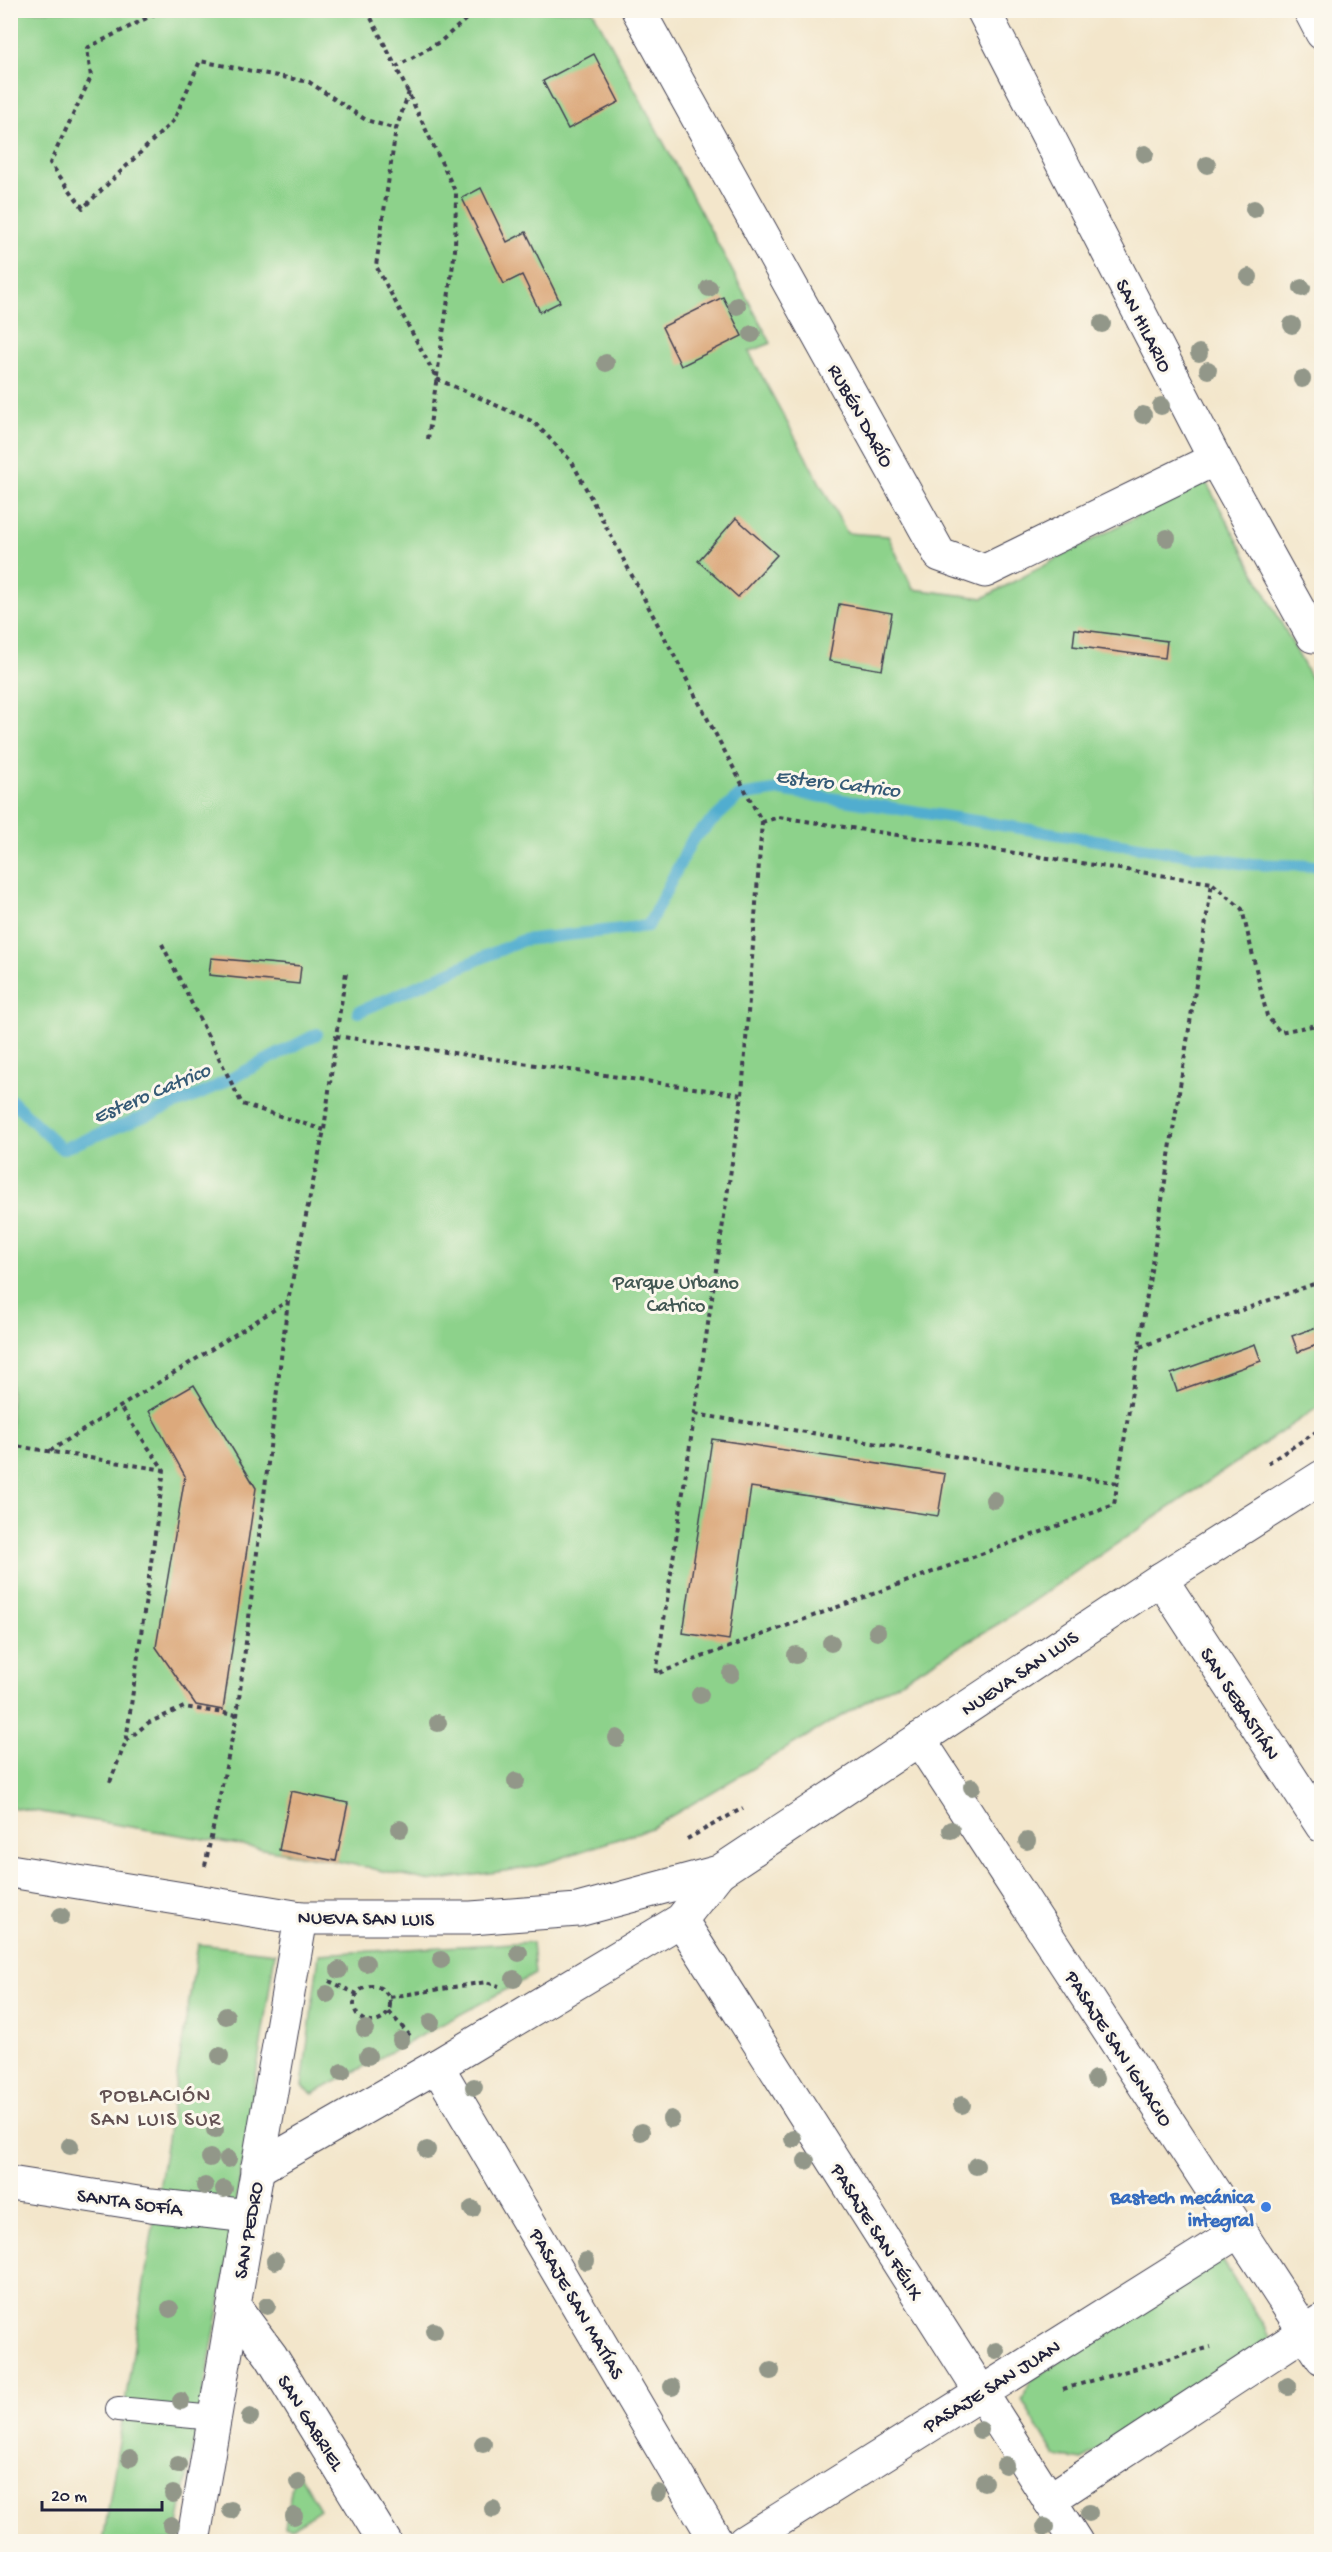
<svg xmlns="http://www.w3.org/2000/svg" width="1332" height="2552" viewBox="0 0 1332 2552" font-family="'Gochi Hand',sans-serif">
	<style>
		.green { fill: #8dd28b; stroke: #587a63; stroke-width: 1.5 }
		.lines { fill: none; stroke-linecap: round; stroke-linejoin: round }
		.stream { stroke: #51adcf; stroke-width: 12 }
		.building { fill: #dca97c }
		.lane-casing { stroke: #413f51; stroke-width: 26 }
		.street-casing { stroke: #413f51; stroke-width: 35 }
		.secondary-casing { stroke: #413f51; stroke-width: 35 }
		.path { stroke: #413f51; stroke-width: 4; stroke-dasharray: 4.5 4.5; stroke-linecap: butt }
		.lane { stroke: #fff; stroke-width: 24 }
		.street { stroke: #fff; stroke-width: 33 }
		.secondary { stroke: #fff; stroke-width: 33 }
		.tree { fill: #929789 }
		.shop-dot { fill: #3f7fe0; stroke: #fbf7ec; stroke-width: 2 }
		.labels { text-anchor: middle; stroke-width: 6; stroke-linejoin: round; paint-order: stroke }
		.street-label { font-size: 20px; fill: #22223b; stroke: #fbf7ec }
		.park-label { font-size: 20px; fill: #425753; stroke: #fbf7ec }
		.shop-label { font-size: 20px; font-weight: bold; fill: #366cbe; stroke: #fbf7ec; text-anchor: end }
		.water-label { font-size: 21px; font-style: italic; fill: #355a76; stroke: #fbf7ec }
		.neighbourhood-label { font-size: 21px; letter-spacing: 1.5px; fill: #635152; stroke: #fbf7ec }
	</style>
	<rect width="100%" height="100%" fill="#fbf7ec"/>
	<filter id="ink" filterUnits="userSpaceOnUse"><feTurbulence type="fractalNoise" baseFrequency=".0167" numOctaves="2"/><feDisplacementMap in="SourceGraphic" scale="12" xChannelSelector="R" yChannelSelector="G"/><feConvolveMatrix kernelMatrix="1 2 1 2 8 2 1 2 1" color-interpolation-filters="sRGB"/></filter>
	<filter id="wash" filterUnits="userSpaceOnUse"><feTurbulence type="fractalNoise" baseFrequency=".008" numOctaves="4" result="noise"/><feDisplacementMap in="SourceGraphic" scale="24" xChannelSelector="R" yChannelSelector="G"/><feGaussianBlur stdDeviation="1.35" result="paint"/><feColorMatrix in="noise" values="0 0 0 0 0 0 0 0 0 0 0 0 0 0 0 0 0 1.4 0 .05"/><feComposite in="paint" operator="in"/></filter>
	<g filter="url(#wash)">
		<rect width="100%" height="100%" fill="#f3e6cb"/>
		<g class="green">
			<polygon points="10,11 593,11 771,343 749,352 847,533 888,536 913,589 983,598 1205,480 1321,697 1321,1405 1003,1621 651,1828 534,1867 431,1881 336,1861 11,1807"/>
			<polygon points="532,1942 535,1974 313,2094 302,2086 319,1954"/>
			<polygon points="198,1944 275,1953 224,2283 175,2541 103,2542"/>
			<polygon points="1221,2258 1271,2338 1082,2460 1055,2456 1022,2400 1031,2380"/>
			<polygon points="299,2474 320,2509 291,2529 285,2527 293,2478"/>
		</g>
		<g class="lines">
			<g class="stream">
				<polyline points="358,1012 523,940 648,926 692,840 739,796 780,790 1246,864 1322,866"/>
				<polyline points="10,1099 62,1149 201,1094 317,1034"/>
			</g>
		</g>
		<g id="blocks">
			<g class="building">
				<polygon points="594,54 619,102 568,129 543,81"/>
				<polygon points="481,188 507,242 526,232 560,302 540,312 522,275 504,284 462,198"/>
				<polygon points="723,297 742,336 681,366 662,327"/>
				<polygon points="736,518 777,555 738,597 698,561"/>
				<polygon points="839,604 892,613 882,670 829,661"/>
				<polygon points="1075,629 1167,641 1165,658 1073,646"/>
				<polygon points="211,958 301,966 299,984 209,975"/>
				<polygon points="1322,1325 1322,1343 1298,1352 1292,1336"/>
				<polygon points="1255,1344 1261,1361 1177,1391 1171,1374"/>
				<polygon points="194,1385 256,1488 223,1710 196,1705 156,1647 185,1476 149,1411"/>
				<polygon points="712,1439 945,1474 938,1516 751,1487 729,1640 683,1633"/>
				<polygon points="291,1791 348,1803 336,1861 279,1850"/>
			</g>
		</g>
	</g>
	<g filter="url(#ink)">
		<use href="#blocks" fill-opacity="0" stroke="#413f51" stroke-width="1.5"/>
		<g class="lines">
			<defs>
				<polyline id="lane" points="118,2409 214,2418"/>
				<g id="street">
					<polyline points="638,10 940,555 985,571 1215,459"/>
					<polyline points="983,10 1215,459 1313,636 1322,631"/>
					<polyline points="1310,10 1322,33"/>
					<polyline points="1161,1579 1322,1826"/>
					<polyline points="919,1739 1322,2358"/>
					<polyline points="681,1920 1076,2542"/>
					<polyline points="437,2066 717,2542"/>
					<polyline points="257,2169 437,2066 681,1920 719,1872"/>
					<polyline points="10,2183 151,2205 249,2216"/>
					<polyline points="234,2306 271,2356 385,2542"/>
					<polyline points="1049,2500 1322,2321"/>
					<polyline points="193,2542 301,1918"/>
					<polyline points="744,2542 1239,2231"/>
				</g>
				<polyline id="secondary" points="10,1871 301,1918 471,1918 578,1910 719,1872 1161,1579 1322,1477"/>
			</defs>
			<use href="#lane" class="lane-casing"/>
			<use href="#street" class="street-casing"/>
			<use href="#secondary" class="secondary-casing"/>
			<g class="path">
				<polyline points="163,10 87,48 91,77 50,163 83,208 174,120 200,61 309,82 366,120 396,129"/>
				<polyline points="367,10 396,67"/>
				<polyline points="465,20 466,10"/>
				<polyline points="409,92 396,129 376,266 437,379 534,422 572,462 762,822 742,1095 656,1674 1114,1505 1212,883 779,817 762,822"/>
				<polyline points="428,439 455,250 456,193 396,67 441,41 465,20 458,10"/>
				<polyline points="1213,884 1242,909 1267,1016 1280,1032 1322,1024"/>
				<polyline points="162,944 242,1104 324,1130"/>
				<polyline points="336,1036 742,1095"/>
				<polyline points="1140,1347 1322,1281"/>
				<polyline points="695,1414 1118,1483"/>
				<polyline points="10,1445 164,1470"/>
				<polyline points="50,1451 288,1301"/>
				<polyline points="1268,1463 1322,1428"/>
				<polyline points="126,1741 148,1723 184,1707 237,1715"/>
				<polyline points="110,1782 126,1741 164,1470 120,1407"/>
				<polyline points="687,1839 743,1808"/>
				<polyline points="205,1866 237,1715 288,1301 324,1130 336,1036 346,973"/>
				<polyline points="329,1981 357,1994"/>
				<circle cx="372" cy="2004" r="18"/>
				<polyline points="390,1997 486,1982 499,1986"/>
				<polyline points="389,2012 412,2038"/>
				<polyline points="1063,2389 1211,2347"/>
			</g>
			<use href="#lane" class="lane"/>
			<use href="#street" class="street"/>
			<use href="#secondary" class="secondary"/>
		</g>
		<g class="tree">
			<circle cx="1145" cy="154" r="9"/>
			<circle cx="1207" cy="165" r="9"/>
			<circle cx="1254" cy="209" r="9"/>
			<circle cx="1249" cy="277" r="9"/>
			<circle cx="709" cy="288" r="9"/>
			<circle cx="1302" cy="288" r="9"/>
			<circle cx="737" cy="306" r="9"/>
			<circle cx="1102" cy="324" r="9"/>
			<circle cx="1292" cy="325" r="9"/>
			<circle cx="752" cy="334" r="9"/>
			<circle cx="1199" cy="353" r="9"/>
			<circle cx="606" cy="363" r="9"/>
			<circle cx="1208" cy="370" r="9"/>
			<circle cx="1302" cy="379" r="9"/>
			<circle cx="1161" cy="406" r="9"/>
			<circle cx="1143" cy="415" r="9"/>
			<circle cx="1167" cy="538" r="9"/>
			<circle cx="994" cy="1500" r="9"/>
			<circle cx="877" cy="1632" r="9"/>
			<circle cx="831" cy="1643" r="9"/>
			<circle cx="796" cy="1655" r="9"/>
			<circle cx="731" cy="1674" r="9"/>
			<circle cx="700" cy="1695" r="9"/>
			<circle cx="438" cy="1723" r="9"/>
			<circle cx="617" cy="1738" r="9"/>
			<circle cx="516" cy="1781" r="9"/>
			<circle cx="972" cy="1787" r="9"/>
			<circle cx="400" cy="1829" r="9"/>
			<circle cx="951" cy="1830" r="9"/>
			<circle cx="1027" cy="1841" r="9"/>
			<circle cx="61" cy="1916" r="9"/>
			<circle cx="519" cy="1953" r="9"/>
			<circle cx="441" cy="1960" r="9"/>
			<circle cx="366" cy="1963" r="9"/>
			<circle cx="339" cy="1970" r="9"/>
			<circle cx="514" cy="1979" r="9"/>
			<circle cx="327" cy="1994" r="9"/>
			<circle cx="226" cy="2016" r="9"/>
			<circle cx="431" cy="2022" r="9"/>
			<circle cx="365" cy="2029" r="9"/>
			<circle cx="401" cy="2040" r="9"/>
			<circle cx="220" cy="2056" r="9"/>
			<circle cx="368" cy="2056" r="9"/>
			<circle cx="342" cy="2072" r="9"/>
			<circle cx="1095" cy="2079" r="9"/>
			<circle cx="474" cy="2087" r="9"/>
			<circle cx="962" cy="2105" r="9"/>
			<circle cx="671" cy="2119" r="9"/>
			<circle cx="215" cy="2130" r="9"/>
			<circle cx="641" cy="2132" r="9"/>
			<circle cx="793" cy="2139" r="9"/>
			<circle cx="70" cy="2146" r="9"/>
			<circle cx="427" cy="2150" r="9"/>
			<circle cx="210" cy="2158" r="9"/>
			<circle cx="228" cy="2159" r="9"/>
			<circle cx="806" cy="2161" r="9"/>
			<circle cx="976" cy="2166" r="9"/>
			<circle cx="205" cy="2186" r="9"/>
			<circle cx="224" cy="2189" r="9"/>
			<circle cx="472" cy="2209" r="9"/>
			<circle cx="275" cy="2261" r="9"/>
			<circle cx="586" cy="2261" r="9"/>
			<circle cx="267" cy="2306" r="9"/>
			<circle cx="170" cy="2309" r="9"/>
			<circle cx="434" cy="2331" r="9"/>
			<circle cx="996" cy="2351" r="9"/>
			<circle cx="771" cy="2371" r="9"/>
			<circle cx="1288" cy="2386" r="9"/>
			<circle cx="672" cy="2387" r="9"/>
			<circle cx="181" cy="2401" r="9"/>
			<circle cx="250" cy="2417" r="9"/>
			<circle cx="980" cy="2430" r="9"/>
			<circle cx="483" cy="2444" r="9"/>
			<circle cx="130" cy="2458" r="9"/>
			<circle cx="178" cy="2465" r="9"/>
			<circle cx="1005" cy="2465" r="9"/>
			<circle cx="298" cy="2482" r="9"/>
			<circle cx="984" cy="2482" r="9"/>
			<circle cx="658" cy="2493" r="9"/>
			<circle cx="173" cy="2494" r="9"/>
			<circle cx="493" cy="2509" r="9"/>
			<circle cx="231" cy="2510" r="9"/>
			<circle cx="1089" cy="2513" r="9"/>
			<circle cx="294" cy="2516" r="9"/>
			<circle cx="171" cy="2525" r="9"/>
			<circle cx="1045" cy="2527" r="9"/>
		</g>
	</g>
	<circle class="shop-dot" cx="1266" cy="2207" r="6"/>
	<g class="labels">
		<g class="street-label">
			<text transform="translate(1145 325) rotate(63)" y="7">SAN HILARIO</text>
			<text transform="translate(862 415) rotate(61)" y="7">RUBÉN DARÍO</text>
			<text transform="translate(1019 1672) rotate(-34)" y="7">NUEVA SAN LUIS</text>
			<text transform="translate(1241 1703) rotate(57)" y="7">SAN SEBASTIÁN</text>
			<text transform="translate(366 1917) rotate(1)" y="7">NUEVA SAN LUIS</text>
			<text transform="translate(1120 2048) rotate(57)" y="7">PASAJE SAN IGNACIO</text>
			<text transform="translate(130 2201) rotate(8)" y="7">SANTA SOFÍA</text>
			<text transform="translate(247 2230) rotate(-80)" y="7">SAN PEDRO</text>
			<text transform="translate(878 2231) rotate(58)" y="7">PASAJE SAN FÉLIX</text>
			<text transform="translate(578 2303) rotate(60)" y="7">PASAJE SAN MATÍAS</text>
			<text transform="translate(991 2385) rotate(-32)" y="7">PASAJE SAN JUAN</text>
			<text transform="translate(312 2422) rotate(58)" y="7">SAN GABRIEL</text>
		</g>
		<g class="park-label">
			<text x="676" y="1288">Parque Urbano<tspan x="676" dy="23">Catrico</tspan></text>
		</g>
		<g class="shop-label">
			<text x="1254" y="2203">Bastech mecánica<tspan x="1254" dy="23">integral</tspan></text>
		</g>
		<g class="water-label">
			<text transform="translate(838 782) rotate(7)" y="7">Estero Catrico</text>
			<text transform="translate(151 1092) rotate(-23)" y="7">Estero Catrico</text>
		</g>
		<g class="neighbourhood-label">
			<text x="156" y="2101">POBLACIÓN<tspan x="156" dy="24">SAN LUIS SUR</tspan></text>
		</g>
	</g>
	<rect width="1332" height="2552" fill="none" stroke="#fbf7ec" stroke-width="36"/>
	<path d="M42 2501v9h120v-9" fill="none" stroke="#22223b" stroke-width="3"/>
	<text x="51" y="2501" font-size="18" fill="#22223b" stroke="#fbf7ec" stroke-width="4.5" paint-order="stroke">20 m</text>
</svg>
